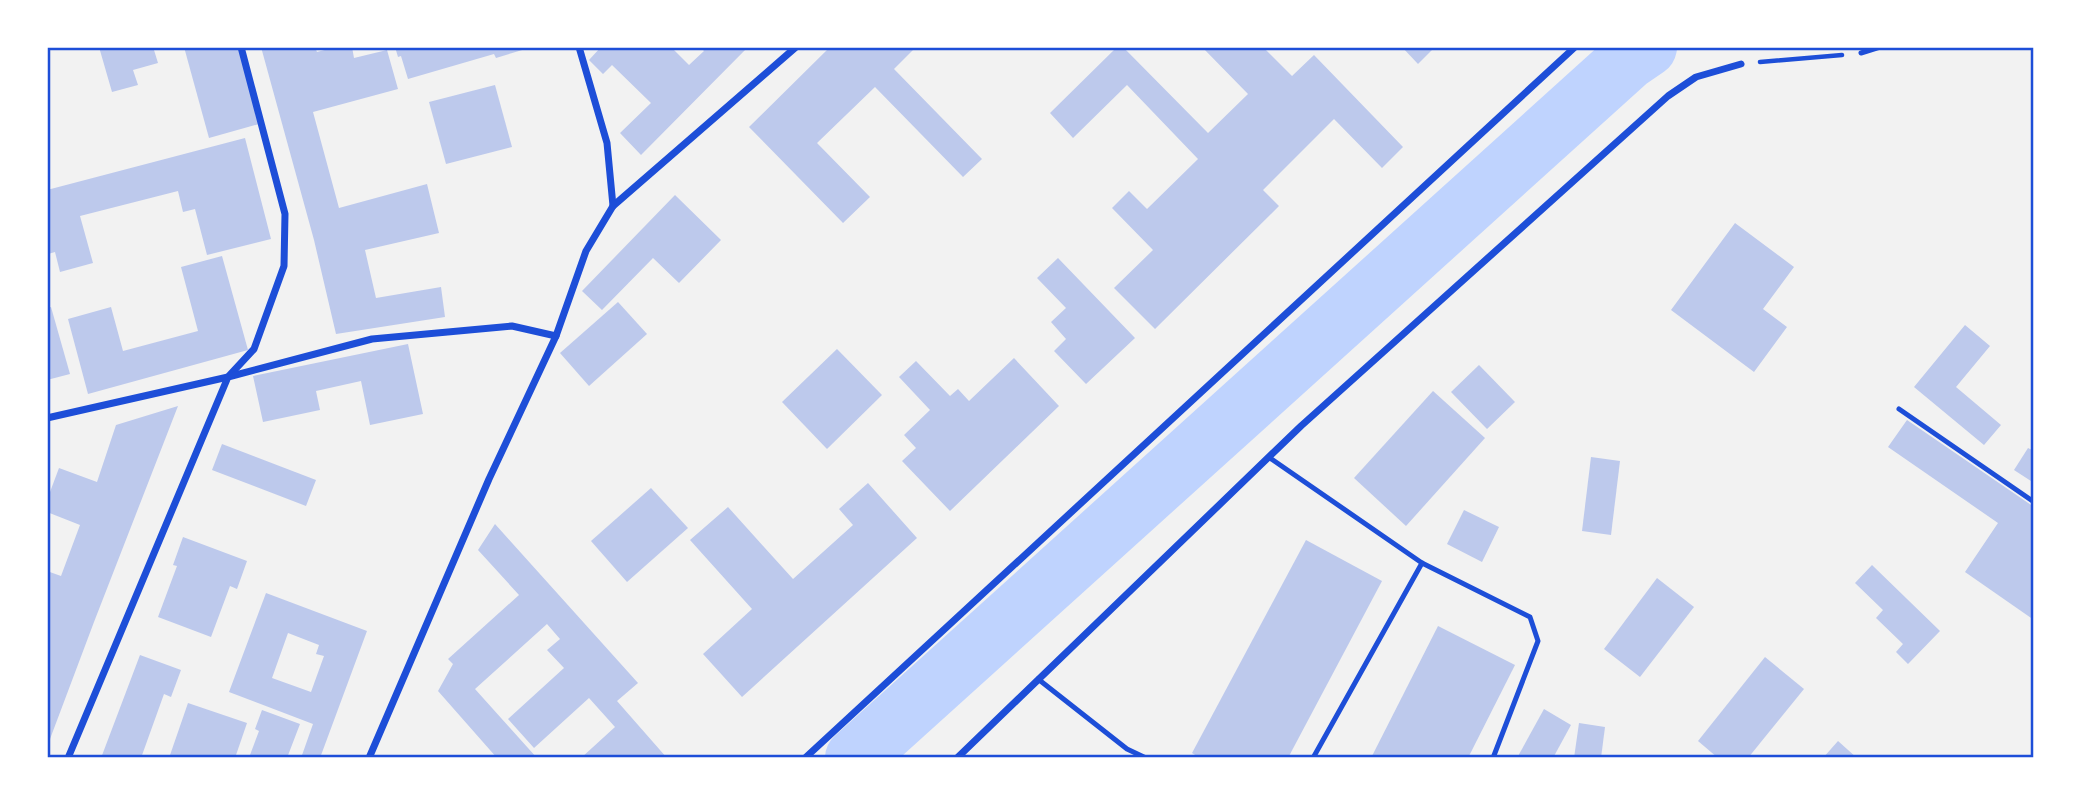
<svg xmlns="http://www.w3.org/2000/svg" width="2081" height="805" viewBox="0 0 2081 805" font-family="Inter,sans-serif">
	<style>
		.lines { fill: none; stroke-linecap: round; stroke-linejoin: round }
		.river { stroke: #bfd3fe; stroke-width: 60 }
		.building { fill: #bdc9ec; fill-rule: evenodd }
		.path { stroke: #1d4ed8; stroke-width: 4.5 }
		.service { stroke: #1d4ed8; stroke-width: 5 }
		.minor { stroke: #1d4ed8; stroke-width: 7 }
		.neatline { fill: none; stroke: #1d4ed8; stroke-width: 2.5 }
	</style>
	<rect width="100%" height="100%" fill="#f2f2f2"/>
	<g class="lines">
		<polyline class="river" points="855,758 1628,60 1647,47"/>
	</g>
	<g class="building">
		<polygon points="99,47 160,47 154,50 158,63 133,70 138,85 112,92"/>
		<polygon points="184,47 239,47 259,124 209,138"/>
		<polygon points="261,47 315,47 317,52 336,47 352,47 354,58 387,50 398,89 313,112 339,208 427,184 439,233 365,250 376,298 441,287 445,317 336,334 314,240"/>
		<polygon points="395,47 529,47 529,48 496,58 494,54 408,79 401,56 398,57"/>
		<polygon points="601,47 671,47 689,65 704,51 700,47 748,47 641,155 620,133 651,103 612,65 603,74 589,60"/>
		<polygon points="830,47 916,47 894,69 982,159 963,177 875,87 817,143 870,197 843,223 749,127"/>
		<polygon points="1117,47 1123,47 1208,133 1248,94 1202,47 1263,47 1292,76 1314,55 1403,147 1382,168 1334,119 1263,190 1279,206 1155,329 1114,288 1153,250 1112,208 1129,191 1147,209 1198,159 1127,85 1073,138 1050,113"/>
		<polygon points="1402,47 1435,47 1418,64"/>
		<polygon points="495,85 512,147 446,164 429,102"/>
		<polygon points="245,138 271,239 207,255 195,209 183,212 178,191 80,216 93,263 60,272 55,252 48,254 47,190"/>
		<polygon points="675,195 721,240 679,283 653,258 602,310 582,291"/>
		<polygon points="1735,223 1794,267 1763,309 1787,327 1754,372 1671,310"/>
		<polygon points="222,256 248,350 88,394 68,319 111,307 123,351 198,331 181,267"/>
		<polygon points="1058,258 1135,338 1086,384 1054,351 1066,339 1051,322 1066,308 1037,278"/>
		<polygon points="618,302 647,334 589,386 560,353"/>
		<polygon points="51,307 70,374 47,380 47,308"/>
		<polygon points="1965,325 1990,346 1956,387 2001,425 1984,445 1914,387"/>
		<polygon points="408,344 423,414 370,425 361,381 316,391 320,410 263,422 253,376"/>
		<polygon points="837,349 882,395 827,449 782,402"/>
		<polygon points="1014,358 1059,406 950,511 902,461 916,448 904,435 930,410 899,377 916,361 950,396 958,389 969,401"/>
		<polygon points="1479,365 1515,402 1487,429 1451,392"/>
		<polygon points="1433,391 1485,438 1406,526 1354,478"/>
		<polygon points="178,406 94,622 47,747 47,571 61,576 80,525 47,512 47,500 59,468 97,482 116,425"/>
		<polygon points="1907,420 2034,507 2034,620 1965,572 1998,523 1888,447"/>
		<polygon points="222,444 316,480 306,506 212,470"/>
		<polygon points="2028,448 2034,451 2034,483 2014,470"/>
		<polygon points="1591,457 1620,461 1611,535 1582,531"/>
		<polygon points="868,483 917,538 742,697 703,654 752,609 690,540 728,507 793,579 853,525 839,509"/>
		<polygon points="651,488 688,528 627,582 591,541"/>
		<polygon points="1464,510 1499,527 1482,562 1447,544"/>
		<polygon points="495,524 638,683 617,701 667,758 581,758 615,727 589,698 534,748 508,719 564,668 547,650 560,639 547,624 475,689 537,758 497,758 438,691 453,664 448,659 519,595 478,550"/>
		<polygon points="183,537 247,561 237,589 230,586 211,637 158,617 177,566 173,565"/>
		<polygon points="1306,540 1382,581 1288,758 1200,758 1192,753"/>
		<polygon points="1872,565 1940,631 1908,664 1896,652 1903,644 1876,618 1883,610 1855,583"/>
		<polygon points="1657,578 1694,607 1640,677 1604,649"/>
		<path d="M266,593L367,631L320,758H301L313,724L229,692ZM288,633L319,645L316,654L324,656L311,692L272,678Z"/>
		<polygon points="1438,626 1515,665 1468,758 1371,758"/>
		<polygon points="140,655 181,670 171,697 164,694 141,758 101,758"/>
		<polygon points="1765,657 1804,689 1748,758 1718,758 1698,741"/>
		<polygon points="188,703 247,723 235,758 169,758"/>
		<polygon points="1544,709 1571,725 1553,758 1517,758"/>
		<polygon points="262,710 300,724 287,758 258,758 250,755 259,731 255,729"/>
		<polygon points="1579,723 1605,727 1601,758 1574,758"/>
		<polygon points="1838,741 1857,758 1823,758"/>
	</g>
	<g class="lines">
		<polyline class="path" points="1760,62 1842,55"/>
		<g class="service">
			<polyline points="1861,53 1880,47"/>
			<polyline points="1899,409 2034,502"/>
			<polyline points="1270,458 1422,563 1530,617 1538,641 1493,758"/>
			<polyline points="1038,679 1127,749 1146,758"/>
			<polyline points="1313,758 1422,563"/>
		</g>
		<g class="minor">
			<polyline points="613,206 796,47"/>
			<polyline points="47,418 228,377 254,349 284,266 285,214 241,47"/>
			<polyline points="68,758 228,377 372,339 512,326 556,336"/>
			<polyline points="369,758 489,479 556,336 586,251 613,206 607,143 579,47"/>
			<polyline points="805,758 1575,47"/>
			<polyline points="957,758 1301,426 1668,96 1696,77 1741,64"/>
		</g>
	</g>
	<rect width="2081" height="805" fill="none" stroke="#ffffff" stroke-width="98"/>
	<rect x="49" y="49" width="1983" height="707" class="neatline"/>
</svg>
